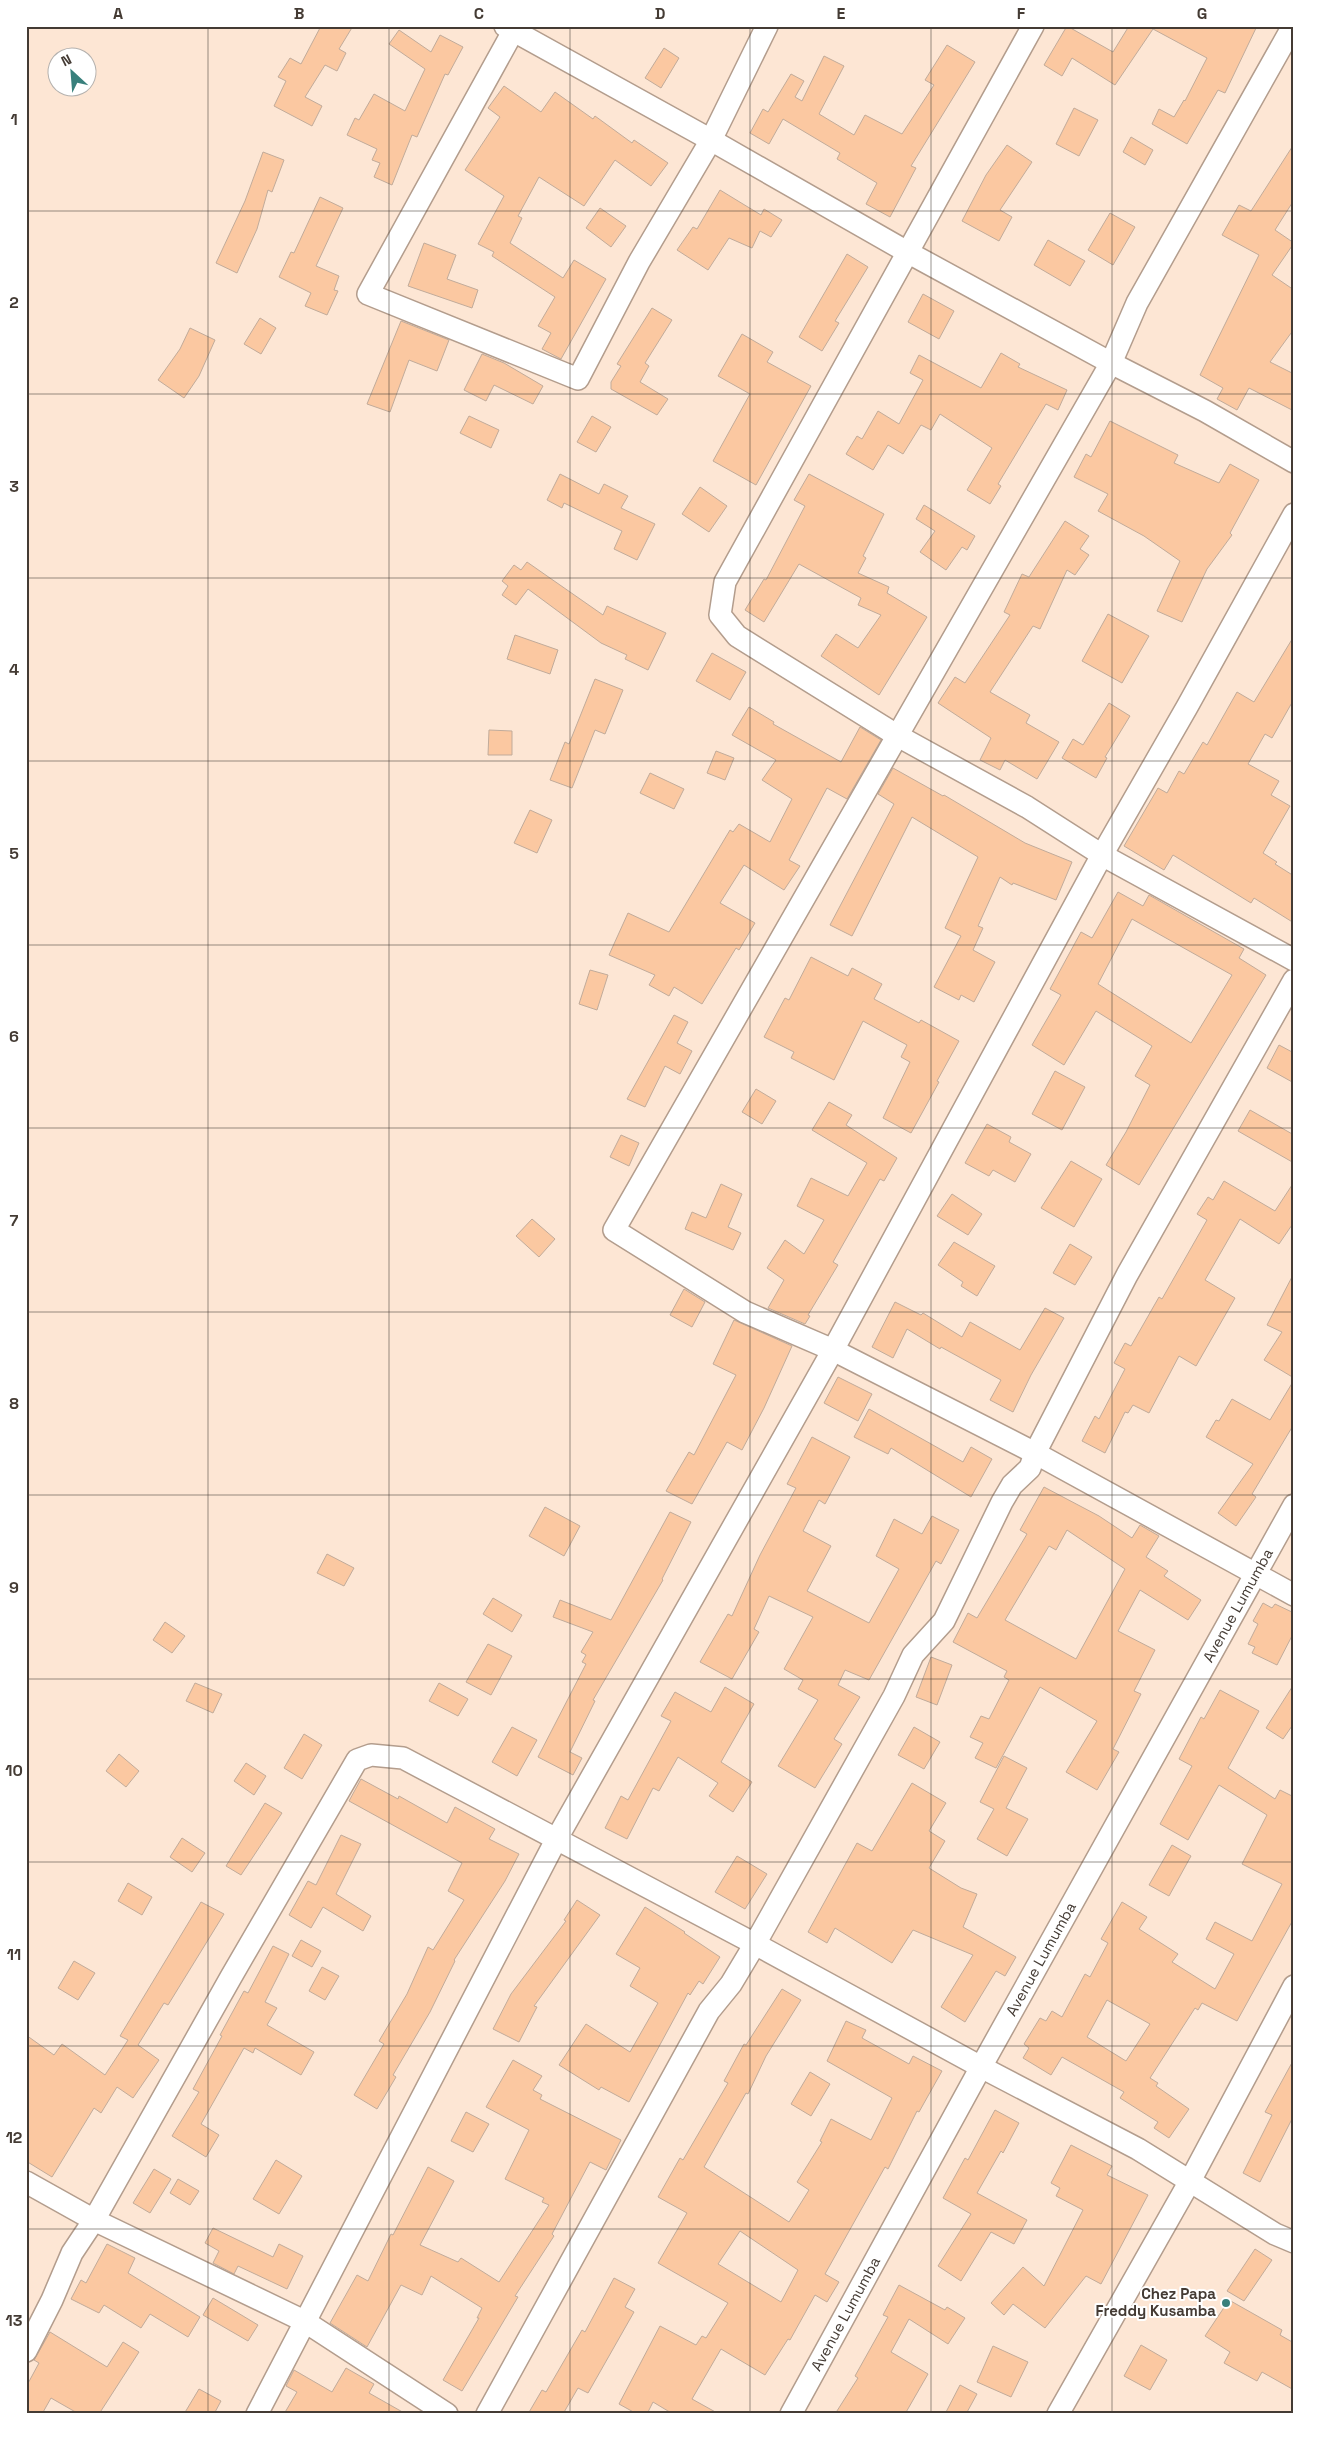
<svg xmlns="http://www.w3.org/2000/svg" width="1320" height="2440" viewBox="0 0 1320 2440" font-family="'Space Grotesk',sans-serif">
	<style>
		.building { fill: #fbc8a1; stroke: #c1ab9a; fill-rule: evenodd }
		.lines { fill: none; stroke-linecap: round; stroke-linejoin: round }
		.street-casing { stroke: #b39d8d; stroke-width: 24 }
		.street { stroke: #fff; stroke-width: 21 }
		.grid { fill: none; stroke: #443b34; stroke-width: 1; stroke-opacity: 0.55 }
		.poi-dot { fill: #39807c; stroke: #fff; stroke-width: 2 }
		.labels { text-anchor: middle; stroke-width: 4; stroke-linejoin: round; paint-order: stroke }
		.street-label { font-size: 15px; fill: #443b34; stroke: #fff }
		.poi-label { font-size: 15px; font-weight: bold; fill: #443b34; stroke: #fff; text-anchor: end }
		.neatline { fill: none; stroke: #443b34; stroke-width: 2 }
		.grid-label { font-size: 16px; text-anchor: middle; font-weight: bold; fill: #443b34 }
	</style>
	<rect width="100%" height="100%" fill="#fde6d4"/>
	<g class="building">
		<polygon points="321,26 353,26 339,49 346,53 337,71 325,65 305,97 322,106 312,126 274,106 286,81 278,77 290,58 301,64"/>
		<polygon points="1067,26 1113,52 1129,26 1257,26 1225,93 1218,90 1187,144 1152,124 1159,109 1174,117 1184,100 1185,101 1207,58 1153,29 1115,85 1072,58 1062,76 1044,65"/>
		<polygon points="399,30 431,52 440,35 463,47 448,75 445,74 417,137 412,135 392,185 374,177 380,163 372,160 377,149 347,135 355,118 359,120 374,94 405,111 425,69 389,44"/>
		<polygon points="947,45 975,62 911,166 916,168 890,217 866,204 877,183 837,159 840,153 783,119 769,144 750,133 763,109 768,112 791,74 804,81 795,97 802,101 824,56 844,66 819,114 854,135 865,115 902,134 934,85 925,80"/>
		<polygon points="664,48 679,58 661,88 645,78"/>
		<polygon points="504,86 541,112 555,92 593,119 595,116 632,143 634,140 668,163 651,186 615,160 584,206 539,177 518,216 522,218 510,243 563,278 574,260 606,279 561,359 542,349 551,333 538,326 555,297 492,256 494,252 478,244 504,196 465,170 500,117 488,108"/>
		<polygon points="1074,108 1098,120 1079,156 1056,144"/>
		<polygon points="1131,137 1153,150 1145,165 1123,152"/>
		<polygon points="1294,144 1294,200 1275,230 1294,243 1272,275 1294,290 1294,329 1270,362 1294,374 1294,411 1249,388 1237,410 1217,399 1223,388 1200,375 1259,255 1222,235 1239,205 1251,211"/>
		<polygon points="1007,145 1032,162 1000,210 1012,217 999,241 962,221 986,175"/>
		<polygon points="263,152 284,160 272,192 268,190 257,229 237,273 216,263 245,201"/>
		<polygon points="720,190 761,215 764,209 782,220 771,237 760,231 752,248 729,238 708,270 677,250 693,227 697,229"/>
		<polygon points="320,197 343,208 316,266 339,276 334,290 338,291 327,315 305,306 311,293 279,277 291,252 294,253"/>
		<polygon points="600,208 626,226 611,247 586,228"/>
		<polygon points="1110,213 1135,227 1113,265 1088,250"/>
		<polygon points="1048,240 1085,261 1070,286 1034,265"/>
		<polygon points="424,243 456,255 447,279 478,290 472,308 408,286"/>
		<polygon points="847,254 868,267 835,321 839,323 822,351 799,337"/>
		<polygon points="923,294 954,311 939,339 908,322"/>
		<polygon points="652,308 672,320 645,363 649,366 640,382 668,399 657,415 611,389 611,382 621,366 617,364"/>
		<polygon points="260,318 276,328 261,354 244,344"/>
		<polygon points="401,321 449,340 437,371 409,360 390,412 367,404"/>
		<polygon points="190,328 215,340 199,376 184,398 158,380 180,349"/>
		<polygon points="742,334 773,352 767,362 811,386 756,485 713,461 750,394 718,376"/>
		<polygon points="1001,353 1020,364 1018,367 1067,390 1058,410 1046,404 998,484 1001,486 990,504 967,490 992,448 940,414 931,430 921,425 903,454 888,445 873,470 846,454 857,436 862,439 878,411 899,424 923,380 910,373 919,355 981,388"/>
		<polygon points="482,354 504,363 543,386 533,404 494,385 486,401 464,390"/>
		<polygon points="469,416 499,430 491,448 460,433"/>
		<polygon points="592,416 611,427 596,452 577,442"/>
		<polygon points="1110,421 1178,455 1174,463 1219,483 1230,464 1259,480 1230,533 1232,535 1207,569 1182,622 1157,611 1180,561 1144,536 1098,511 1108,494 1074,477 1086,454 1091,457"/>
		<polygon points="560,474 599,494 604,484 628,496 621,508 655,524 637,560 614,549 622,531 564,503 562,508 547,500"/>
		<polygon points="809,474 884,514 863,556 866,558 858,573 889,587 887,593 927,617 879,695 821,656 836,634 858,648 881,615 858,605 861,598 799,564 764,622 745,610 764,579 766,580 805,506 794,500"/>
		<polygon points="700,487 727,506 709,532 682,514"/>
		<polygon points="924,505 975,536 967,550 962,547 946,570 920,552 935,531 916,519"/>
		<polygon points="1065,521 1089,536 1080,549 1089,555 1075,575 1067,570 1040,629 1033,626 990,692 1030,715 1026,723 1059,742 1037,779 1005,760 1000,770 980,760 991,738 938,703 955,677 965,683 1010,615 1004,612 1022,574 1029,577"/>
		<polygon points="527,562 603,615 607,606 666,633 648,670 625,659 627,655 601,643 528,589 516,605 502,595 508,586 502,581 514,565 521,570"/>
		<polygon points="1108,614 1149,636 1122,683 1082,661"/>
		<polygon points="515,635 558,650 550,674 507,659"/>
		<polygon points="1294,636 1294,699 1272,738 1265,734 1248,764 1279,781 1271,795 1290,806 1263,853 1277,862 1275,864 1294,876 1294,923 1254,898 1251,903 1173,855 1164,870 1124,846 1158,788 1167,793 1179,771 1184,774 1203,742 1207,745 1237,692 1254,702"/>
		<polygon points="712,653 746,672 730,700 696,681"/>
		<polygon points="595,679 623,690 605,734 595,730 572,788 550,780 565,742 569,744"/>
		<polygon points="1109,703 1130,716 1105,757 1107,758 1096,778 1062,758 1073,739 1083,745"/>
		<polygon points="749,707 774,722 773,724 841,762 860,727 881,740 847,799 827,788 789,860 800,866 784,890 744,865 720,903 755,923 739,950 736,948 702,1004 674,987 669,996 649,985 655,975 609,955 628,913 669,932 730,830 733,832 739,824 770,842 792,799 762,780 776,760 732,735"/>
		<polygon points="489,730 512,731 512,755 488,755"/>
		<polygon points="716,751 734,758 725,780 707,773"/>
		<polygon points="893,768 943,796 944,795 1025,843 1072,862 1056,900 1013,883 1012,885 1000,877 978,926 983,928 973,950 995,962 974,1002 961,995 959,1000 934,987 961,936 945,928 978,857 912,817 852,936 830,925 894,804 878,794"/>
		<polygon points="650,773 684,789 674,809 640,793"/>
		<polygon points="530,810 552,820 537,853 514,843"/>
		<path d="M1118,892L1143,906L1149,895L1244,949L1239,958L1266,975L1139,1185L1106,1165L1126,1132L1150,1085L1135,1076L1152,1046L1096,1011L1064,1065L1032,1045L1061,995L1050,989L1081,932L1092,938ZM1132,919L1232,975L1191,1043L1098,984Z"/>
		<polygon points="811,957 848,976 852,968 882,984 874,999 919,1023 921,1020 959,1041 937,1081 939,1082 911,1133 883,1118 910,1062 901,1057 907,1045 863,1021 834,1080 791,1058 794,1052 764,1037 785,998 789,1000"/>
		<polygon points="590,970 608,975 597,1010 579,1004"/>
		<polygon points="674,1015 688,1022 677,1043 692,1051 680,1074 665,1066 645,1107 627,1099"/>
		<polygon points="1279,1045 1294,1053 1294,1083 1267,1068"/>
		<polygon points="1055,1071 1085,1087 1062,1130 1032,1114"/>
		<polygon points="756,1089 776,1101 762,1124 742,1112"/>
		<polygon points="829,1102 852,1115 846,1125 897,1158 884,1181 880,1179 833,1262 838,1265 808,1315 810,1316 805,1324 768,1308 784,1280 767,1268 785,1240 804,1254 824,1220 797,1206 811,1178 848,1196 867,1163 812,1130"/>
		<polygon points="1250,1110 1294,1135 1294,1163 1238,1131"/>
		<polygon points="987,1124 1011,1137 1009,1142 1031,1154 1015,1182 993,1170 989,1176 965,1163"/>
		<polygon points="621,1135 639,1143 629,1166 610,1157"/>
		<polygon points="1071,1161 1102,1179 1074,1227 1041,1208"/>
		<polygon points="1224,1181 1275,1211 1294,1182 1294,1222 1279,1244 1240,1219 1205,1280 1235,1298 1196,1366 1179,1356 1149,1413 1133,1405 1128,1413 1125,1412 1105,1453 1082,1441 1095,1416 1099,1419 1125,1369 1114,1363 1125,1343 1131,1346 1159,1297 1162,1299 1207,1220 1197,1214 1208,1197 1213,1200"/>
		<polygon points="721,1184 742,1194 728,1227 741,1233 733,1250 685,1229 692,1212 706,1218"/>
		<polygon points="952,1194 982,1214 968,1235 937,1216"/>
		<polygon points="532,1219 555,1239 539,1257 516,1236"/>
		<polygon points="954,1242 995,1266 977,1296 961,1286 963,1282 938,1265"/>
		<polygon points="1070,1244 1092,1257 1075,1285 1053,1273"/>
		<polygon points="1294,1273 1294,1378 1264,1360 1282,1332 1267,1325"/>
		<polygon points="684,1289 705,1302 692,1327 670,1315"/>
		<polygon points="895,1302 921,1315 923,1313 962,1337 970,1322 1020,1350 1045,1308 1064,1318 1031,1375 1013,1412 990,1400 1001,1380 941,1347 940,1349 907,1329 893,1358 872,1347"/>
		<polygon points="734,1320 792,1346 764,1408 742,1450 727,1442 692,1504 666,1491 689,1452 694,1455 736,1375 713,1364"/>
		<polygon points="838,1377 872,1394 858,1421 824,1403"/>
		<polygon points="1294,1380 1294,1424 1252,1494 1256,1497 1236,1526 1218,1513 1253,1464 1206,1437 1216,1420 1219,1421 1232,1399 1270,1420"/>
		<polygon points="869,1409 963,1462 971,1447 992,1459 971,1497 891,1448 888,1454 854,1437"/>
		<polygon points="812,1437 850,1457 825,1504 819,1500 803,1531 831,1546 807,1591 869,1623 899,1569 876,1556 894,1519 922,1534 932,1516 959,1530 941,1564 936,1561 869,1680 845,1670 838,1685 860,1697 834,1739 842,1744 815,1788 778,1766 818,1700 798,1689 803,1680 784,1669 813,1617 769,1596 754,1629 759,1632 732,1679 700,1662 728,1614 732,1616 760,1555 796,1488 787,1484"/>
		<path d="M1044,1487L1099,1516L1132,1538L1140,1525L1159,1536L1146,1557L1168,1571L1164,1576L1201,1600L1188,1620L1140,1590L1118,1631L1155,1650L1134,1691L1141,1694L1113,1749L1119,1752L1097,1790L1066,1772L1097,1721L1040,1687L996,1768L975,1758L983,1743L970,1737L981,1716L989,1719L1009,1680L1004,1677L1007,1671L953,1642L968,1613L977,1618L1027,1534L1020,1530ZM1067,1530L1125,1569L1076,1659L1005,1620L1049,1546L1056,1550Z"/>
		<polygon points="545,1507 580,1526 564,1556 529,1536"/>
		<polygon points="670,1512 691,1522 662,1579 663,1580 593,1700 595,1701 570,1752 582,1758 573,1775 538,1757 586,1664 582,1662 586,1655 581,1652 593,1632 553,1617 560,1600 611,1620"/>
		<polygon points="327,1554 354,1568 344,1586 317,1573"/>
		<polygon points="493,1598 522,1615 512,1632 483,1614"/>
		<polygon points="1263,1603 1272,1608 1275,1604 1294,1613 1294,1632 1277,1665 1252,1653 1255,1647 1248,1644 1258,1624 1253,1621"/>
		<polygon points="165,1622 185,1636 172,1653 153,1640"/>
		<polygon points="488,1644 512,1656 491,1695 466,1682"/>
		<polygon points="931,1657 952,1665 937,1705 916,1697"/>
		<polygon points="195,1683 222,1694 213,1713 186,1701"/>
		<polygon points="439,1683 468,1699 458,1716 429,1701"/>
		<polygon points="1294,1684 1294,1723 1283,1739 1266,1728"/>
		<polygon points="725,1687 754,1704 721,1762 752,1782 733,1812 709,1796 718,1783 678,1757 659,1791 653,1788 627,1839 605,1828 621,1796 628,1800 671,1721 661,1716 675,1692 711,1712"/>
		<path d="M1220,1690L1259,1711L1228,1768L1275,1799L1280,1790L1294,1797V1918L1237,2021L1202,2003L1198,2010L1195,2008L1150,2078L1158,2083L1156,2086L1189,2109L1169,2138L1154,2128L1158,2122L1120,2098L1124,2092L1062,2057L1051,2075L1023,2058L1029,2048L1024,2044L1040,2018L1046,2021L1052,2011L1062,2017L1085,1974L1090,1977L1108,1943L1101,1939L1122,1902L1147,1917L1139,1929L1178,1954L1172,1962L1215,1989L1234,1954L1206,1939L1215,1922L1252,1941L1282,1884L1242,1864L1267,1815L1219,1785L1188,1840L1160,1824L1192,1766L1179,1759L1201,1717L1204,1719ZM1107,2000L1150,2024L1126,2061L1087,2037Z"/>
		<polygon points="512,1727 537,1740 517,1776 492,1762"/>
		<polygon points="914,1727 940,1742 924,1769 898,1755"/>
		<polygon points="304,1734 322,1745 302,1779 284,1768"/>
		<polygon points="119,1754 139,1771 126,1787 106,1771"/>
		<polygon points="1004,1756 1027,1768 1006,1808 1028,1819 1007,1856 977,1839 994,1809 980,1802"/>
		<polygon points="246,1763 266,1776 254,1795 234,1781"/>
		<polygon points="361,1779 398,1799 399,1796 447,1823 455,1807 495,1829 489,1839 519,1854 505,1881 454,1960 455,1961 430,2012 393,2075 396,2077 377,2109 354,2095 384,2044 379,2041 407,1994 428,1947 433,1950 464,1900 448,1891 462,1863 349,1801"/>
		<polygon points="912,1783 946,1803 929,1831 945,1841 929,1868 961,1888 977,1894 963,1927 1016,1957 1005,1976 996,1971 965,2022 941,2007 973,1955 913,1930 892,1963 835,1928 827,1943 808,1932 857,1843 872,1851"/>
		<polygon points="265,1803 282,1813 241,1875 226,1866"/>
		<polygon points="341,1835 361,1844 336,1894 371,1916 363,1931 323,1907 311,1928 289,1915 308,1881 316,1885"/>
		<polygon points="182,1838 205,1853 192,1872 170,1857"/>
		<polygon points="1172,1845 1191,1856 1169,1896 1149,1885"/>
		<polygon points="737,1856 767,1874 745,1909 715,1892"/>
		<polygon points="128,1883 152,1897 142,1915 118,1901"/>
		<polygon points="577,1900 600,1915 534,2006 537,2007 519,2042 493,2029 511,1994 566,1921 564,1920"/>
		<polygon points="201,1902 224,1914 168,2005 164,2003 138,2045 159,2060 133,2098 117,2087 101,2113 94,2108 52,2177 26,2161 26,2035 54,2055 62,2044 105,2075 128,2040 120,2036"/>
		<polygon points="645,1907 685,1932 684,1933 720,1957 703,1984 699,1981 690,1995 688,1993 629,2102 601,2087 599,2090 559,2065 586,2024 630,2052 658,2003 630,1986 640,1968 616,1954"/>
		<polygon points="301,1940 321,1951 312,1967 292,1956"/>
		<polygon points="273,1946 289,1954 265,2002 277,2008 267,2025 314,2052 301,2075 255,2048 253,2053 244,2048 201,2124 219,2135 206,2157 172,2136 199,2092 193,2089 222,2036 220,2035 244,1991 248,1993"/>
		<polygon points="74,1961 95,1973 78,2000 58,1988"/>
		<polygon points="322,1967 339,1976 325,2000 309,1991"/>
		<path d="M782,1989L801,2000L766,2056L748,2094L746,2093L704,2167L789,2222L809,2190L797,2182L822,2142L820,2141L831,2119L871,2140L892,2098L827,2061L846,2021L866,2030L862,2038L909,2064L913,2056L942,2071L919,2112L917,2111L888,2169L885,2167L825,2274L839,2282L827,2302L815,2295L790,2340L788,2339L765,2375L721,2349L692,2399L719,2414H673L653,2402L647,2414H637L619,2404L660,2326L696,2345L702,2336L706,2338L728,2303L658,2263L687,2213L658,2197L680,2158L683,2160L728,2083L724,2081L744,2044L746,2045ZM740,2231L798,2270L781,2302L718,2264Z"/>
		<polygon points="1294,2059 1294,2115 1260,2182 1243,2173 1272,2115 1265,2112"/>
		<polygon points="513,2060 542,2076 533,2090 542,2095 540,2099 621,2140 606,2170 590,2162 552,2234 554,2236 515,2296 518,2297 462,2391 443,2380 479,2318 477,2318 482,2308 431,2276 422,2295 401,2285 367,2347 330,2323 357,2275 368,2281 391,2234 393,2235 428,2167 454,2181 420,2245 458,2262 461,2258 499,2282 549,2205 542,2202 544,2198 505,2179 529,2130 486,2107"/>
		<polygon points="810,2072 830,2084 811,2116 791,2104"/>
		<polygon points="995,2110 1019,2123 1003,2153 1001,2151 977,2193 1027,2220 1014,2244 991,2232 961,2281 938,2266 971,2214 943,2198 965,2158 968,2160"/>
		<polygon points="466,2112 489,2124 473,2152 451,2141"/>
		<polygon points="1071,2145 1112,2166 1107,2175 1148,2195 1101,2284 1086,2276 1045,2328 1013,2304 1004,2315 991,2303 1023,2267 1044,2286 1083,2210 1056,2196 1060,2188 1051,2183"/>
		<polygon points="276,2160 302,2176 279,2214 253,2199"/>
		<polygon points="154,2169 171,2179 150,2213 133,2203"/>
		<polygon points="178,2179 199,2191 190,2205 170,2193"/>
		<polygon points="213,2228 273,2257 279,2244 303,2256 287,2289 238,2266 234,2274 213,2263 219,2251 205,2243"/>
		<polygon points="107,2244 135,2258 128,2273 200,2317 188,2337 150,2314 141,2328 104,2305 99,2313 71,2299 81,2280 86,2283"/>
		<polygon points="1255,2249 1272,2260 1244,2301 1227,2291"/>
		<polygon points="614,2278 635,2289 625,2307 634,2312 588,2393 578,2388 563,2414 528,2414 542,2390 546,2392 582,2330 585,2332"/>
		<polygon points="899,2285 945,2310 947,2307 965,2318 948,2344 909,2319 891,2352 928,2374 905,2414 835,2414 858,2378 855,2376 888,2317 883,2315"/>
		<polygon points="213,2298 258,2325 248,2341 203,2315"/>
		<polygon points="1229,2300 1282,2330 1280,2335 1294,2343 1294,2390 1262,2372 1257,2381 1224,2363 1230,2352 1205,2336"/>
		<polygon points="50,2332 107,2367 123,2342 139,2352 99,2414 79,2414 51,2398 42,2414 26,2414 26,2387 39,2363 34,2360"/>
		<polygon points="1141,2345 1167,2360 1150,2390 1124,2376"/>
		<polygon points="993,2346 1028,2362 1011,2397 977,2382"/>
		<polygon points="346,2368 374,2384 369,2393 406,2414 284,2414 297,2392 286,2386 294,2370 332,2392"/>
		<polygon points="960,2385 977,2394 966,2414 945,2414"/>
		<polygon points="199,2389 221,2401 214,2414 184,2414"/>
	</g>
	<g class="lines">
		<defs>
			<g id="street">
				<polyline points="505,26 711,140 909,253 1111,363 1205,411 1294,462"/>
				<polyline points="516,26 368,294 578,379 639,262 711,140 767,26"/>
				<polyline points="1033,26 725,582 720,615 737,636 898,736 1027,807 1102,855 1294,960"/>
				<polyline points="1293,26 1137,303 1111,363 614,1230 745,1312 833,1350 1035,1453 1294,1595"/>
				<polyline points="26,2182 94,2220 304,2321 447,2414"/>
				<polyline points="26,2351 52,2300 72,2253 94,2220 231,1977 357,1760 371,1755 403,1758 755,1944 981,2067 1138,2149 1275,2234 1294,2242"/>
				<polyline points="257,2414 556,1840 833,1350 1102,855 1187,707 1294,514"/>
				<polyline points="487,2414 709,2011 731,1984 755,1944 894,1696 913,1655 944,1621 1002,1502 1012,1485 1030,1468 1035,1453 1127,1275 1294,980"/>
				<path id="s1" d="M791,2414L981,2067L1294,1505"/>
				<polyline points="1058,2414 1190,2181 1294,1986"/>
			</g>
		</defs>
		<use href="#street" class="street-casing"/>
		<use href="#street" class="street"/>
	</g>
	<path class="grid" d="M208,26V2414M389,26V2414M570,26V2414M750,26V2414M931,26V2414M1112,26V2414M26,211H1294M26,394H1294M26,578H1294M26,761H1294M26,945H1294M26,1128H1294M26,1312H1294M26,1495H1294M26,1679H1294M26,1862H1294M26,2046H1294M26,2229H1294"/>
	<circle class="poi-dot" cx="1226" cy="2303" r="5"/>
	<g class="labels">
		<g class="street-label">
			<text dy="5" stroke="none"><textPath href="#s1" startOffset="924">Avenue Lumumba</textPath></text>
			<text dy="5" stroke="none"><textPath href="#s1" startOffset="519">Avenue Lumumba</textPath></text>
			<text dy="5" stroke="none"><textPath href="#s1" startOffset="114">Avenue Lumumba</textPath></text>
		</g>
		<g class="poi-label">
			<text x="1216" y="2299">Chez Papa<tspan x="1216" dy="17">Freddy Kusamba</tspan></text>
		</g>
	</g>
	<rect width="1320" height="2440" fill="none" stroke="#ffffff" stroke-width="55"/>
	<g transform="translate(72 72) rotate(334)"><circle r="24" fill="#ffffff" stroke="#b4b1ae"/>
	<path d="M0-4L9 19L0 12L-9 19Z" fill="#39807c"/>
	<text y="-8" font-size="14" font-weight="bold" text-anchor="middle" fill="#443b34">N</text>
	</g>
	<rect x="28" y="28" width="1264" height="2384" class="neatline"/>
	<g class="grid-label">
		<text x="118" y="19">A</text>
		<text x="299" y="19">B</text>
		<text x="479" y="19">C</text>
		<text x="660" y="19">D</text>
		<text x="841" y="19">E</text>
		<text x="1021" y="19">F</text>
		<text x="1202" y="19">G</text>
		<text x="14" y="125">1</text>
		<text x="14" y="308">2</text>
		<text x="14" y="492">3</text>
		<text x="14" y="675">4</text>
		<text x="14" y="859">5</text>
		<text x="14" y="1042">6</text>
		<text x="14" y="1226">7</text>
		<text x="14" y="1409">8</text>
		<text x="14" y="1593">9</text>
		<text x="14" y="1776">10</text>
		<text x="14" y="1960">11</text>
		<text x="14" y="2143">12</text>
		<text x="14" y="2326">13</text>
	</g>
</svg>
